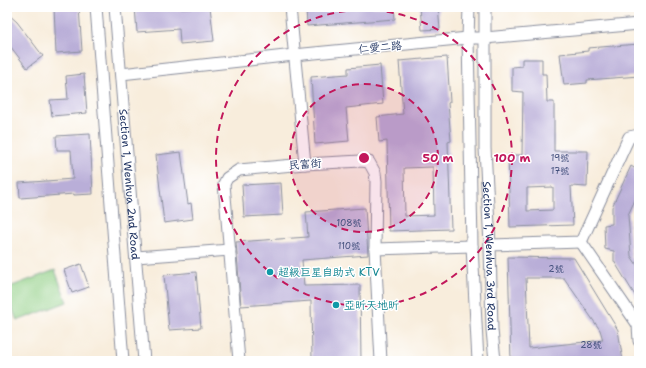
<svg xmlns="http://www.w3.org/2000/svg" width="646" height="368" viewBox="0 0 646 368" font-family="'Shantell Sans','LXGW WenKai TC',sans-serif">
	<style>
		.green { fill: #91cf85; stroke: #567f72 }
		.building { fill: #b9aed8; fill-rule: evenodd }
		.lines { fill: none; stroke-linecap: round; stroke-linejoin: round }
		.minor-casing { stroke: #8a8e9d; stroke-width: 13 }
		.minor { stroke: #fff; stroke-width: 11 }
		.ring { fill: none; stroke: #c2185b; stroke-width: 2; stroke-dasharray: 7 5 }
		.culture-dot { fill: #0f9aa8; stroke: #fff; stroke-width: 1.5 }
		.labels { text-anchor: middle; stroke-width: 3; stroke-linejoin: round; paint-order: stroke }
		.number-label { font-size: 9px; fill: #424f7c }
		.street-label { font-size: 11px; fill: #1b2f5e; stroke: #fff }
		.culture-label { font-size: 11px; fill: #0d838f; stroke: #fff; text-anchor: start }
		.centre { fill: #c2185b; stroke: #fff; stroke-width: 2 }
		.ring-label { font-size: 12px; text-anchor: middle; font-weight: bold; fill: #c2185b; stroke: #fff; stroke-width: 3; stroke-linejoin: round; paint-order: stroke }
	</style>
	<rect width="100%" height="100%" fill="#fff"/>
	<filter id="ink" filterUnits="userSpaceOnUse"><feTurbulence type="fractalNoise" baseFrequency=".025" numOctaves="2"/><feDisplacementMap in="SourceGraphic" scale="8" xChannelSelector="R" yChannelSelector="G"/><feConvolveMatrix kernelMatrix="1 2 1 2 8 2 1 2 1" color-interpolation-filters="sRGB"/></filter>
	<filter id="wash" filterUnits="userSpaceOnUse"><feTurbulence type="fractalNoise" baseFrequency=".012" numOctaves="4" result="noise"/><feDisplacementMap in="SourceGraphic" scale="16" xChannelSelector="R" yChannelSelector="G"/><feGaussianBlur stdDeviation="0.9" result="paint"/><feColorMatrix in="noise" values="0 0 0 0 0 0 0 0 0 0 0 0 0 0 0 0 0 1.4 0 .05"/><feComposite in="paint" operator="in"/></filter>
	<g filter="url(#wash)">
		<rect width="100%" height="100%" fill="#f8eddc"/>
		<polygon class="green" points="55,270 67,302 17,321 7,293 7,288"/>
		<g id="blocks">
			<g class="building">
				<polygon points="79,7 82,51 56,53 54,8"/>
				<polygon points="135,7 154,7 155,9 210,7 214,41 180,44 179,29 137,32"/>
				<polygon points="306,7 394,7 395,19 307,26"/>
				<polygon points="420,7 438,7 440,29 422,30"/>
				<polygon points="7,13 17,22 43,56 27,68 7,42"/>
				<polygon points="639,44 639,76 587,80 587,83 564,85 560,54 588,51 588,48"/>
				<path d="M447,57L450,102L448,103L451,141L448,142L451,229L389,231L387,141L379,142L377,117L403,114L399,61ZM433,167L434,215L405,216L404,168Z"/>
				<path d="M522,59H542V74H546L547,102H554V151H588L587,187L571,186L573,225L510,227L508,155H522L523,92L512,91V67L522,66ZM553,187V210L527,211V188Z"/>
				<polygon points="380,65 383,104 346,108 349,141 315,144 311,77 348,74 348,68"/>
				<polygon points="84,74 87,113 52,116 50,100 68,99 66,76"/>
				<polygon points="90,134 93,194 74,195 74,194 20,198 19,183 73,179 71,150 57,150 56,136"/>
				<polygon points="181,152 188,204 191,203 193,219 164,223 156,155"/>
				<polygon points="631,166 639,171 639,191 628,215 631,256 639,268 639,302 614,261 614,251 605,249 604,225 612,224 612,207"/>
				<polygon points="281,183 283,215 244,217 242,185"/>
				<polygon points="365,208 368,255 302,260 304,286 360,285 361,361 312,361 311,301 241,306 236,242 308,237 306,212"/>
				<path d="M508,257L574,258L618,330L623,361H511ZM526,278H564L600,330L603,340L529,348Z"/>
				<polygon points="81,264 89,287 72,293 64,270"/>
				<polygon points="196,272 201,328 169,330 164,275"/>
			</g>
		</g>
	</g>
	<g filter="url(#ink)">
		<use href="#blocks" fill-opacity="0" stroke="#8a8e9d" stroke-width="1"/>
		<g class="lines">
			<defs>
				<g id="minor">
					<polyline points="96,7 123,361"/>
					<path id="s1" d="M115,7L144,361"/>
					<polyline points="290,7 305,164"/>
					<polyline points="469,7 468,38 472,246 478,361"/>
					<path id="s2" d="M485,7V148L490,245L492,330L495,361"/>
					<polyline points="121,74 294,55 468,38 485,38 639,24"/>
					<polyline points="581,242 638,325"/>
					<polyline points="490,245 581,242 629,137 639,135"/>
					<polyline points="375,249 472,246"/>
					<polyline points="136,257 230,250"/>
					<polyline points="638,325 639,341"/>
					<polyline points="239,361 224,184 227,178 239,170 305,164 361,161 369,162 375,173 376,181 375,249 381,361"/>
				</g>
			</defs>
			<use href="#minor" class="minor-casing"/>
			<use href="#minor" class="minor"/>
		</g>
	</g>
	<circle cx="364" cy="158" r="74" fill="#c2185b" fill-opacity=".12"/>
	<g class="ring">
		<circle cx="364" cy="158" r="74"/>
		<circle cx="364" cy="158" r="148"/>
	</g>
	<g class="culture-dot">
		<circle cx="270" cy="272" r="4"/>
		<circle cx="336" cy="305" r="4"/>
	</g>
	<g class="labels">
		<g class="number-label">
			<text x="560" y="161">19號</text>
			<text x="560" y="174">17號</text>
			<text x="349" y="226">108號</text>
			<text x="349" y="249">110號</text>
			<text x="556" y="272">2號</text>
			<text x="591" y="348">28號</text>
		</g>
		<g class="street-label">
			<text transform="translate(380 47) rotate(-5)" y="4">仁愛二路</text>
			<text transform="translate(305 164) rotate(-4)" y="4">民富街</text>
			<text dy="4" stroke="none"><textPath href="#s1" startOffset="178">Section 1, Wenhua 2nd Road</textPath></text>
			<text dy="4" stroke="none"><textPath href="#s2" startOffset="249">Section 1, Wenhua 3rd Road</textPath></text>
		</g>
		<g class="culture-label">
			<text x="278" y="276">超級巨星自助式 KTV</text>
			<text x="344" y="309">亞昕天地昕</text>
		</g>
	</g>
	<circle cx="364" cy="158" r="6" class="centre"/>
	<g class="ring-label">
		<text x="438" y="162">50 m</text>
		<text x="512" y="162">100 m</text>
	</g>
	<rect width="646" height="368" fill="none" stroke="#fff" stroke-width="24"/>
</svg>
